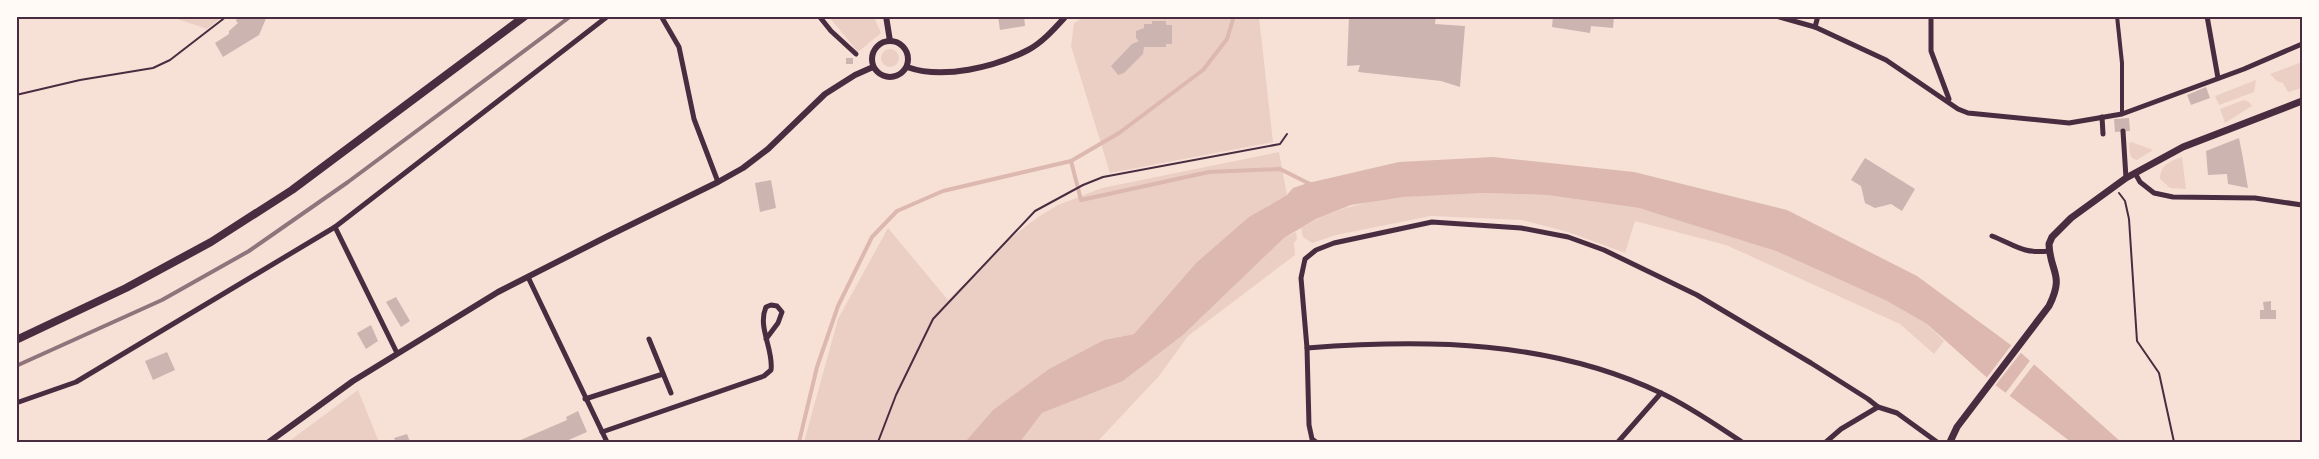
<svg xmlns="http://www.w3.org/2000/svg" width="2319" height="459" viewBox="0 0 2319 459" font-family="Inter,sans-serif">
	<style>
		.green { fill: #ebcfc5 }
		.water { fill: #dcb8b0 }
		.pier { fill: #f7e1d7 }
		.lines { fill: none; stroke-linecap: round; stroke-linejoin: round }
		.stream { stroke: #dcb8b0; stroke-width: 4 }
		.building { fill: #ccb4b1 }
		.path { stroke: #4a2c40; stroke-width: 2 }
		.service { stroke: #4a2c40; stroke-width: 2 }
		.pedestrian { stroke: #4a2c40; stroke-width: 4 }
		.minor { stroke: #4a2c40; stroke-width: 5 }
		.tertiary { stroke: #4a2c40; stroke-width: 6 }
		.secondary { stroke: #4a2c40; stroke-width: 7 }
		.primary { stroke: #4a2c40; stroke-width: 8 }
		.rail { stroke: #8f747c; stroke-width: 4 }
		.neatline { fill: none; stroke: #4a2c40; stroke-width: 2 }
	</style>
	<rect width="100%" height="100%" fill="#f7e1d7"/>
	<g class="green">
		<polygon points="159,17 222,17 207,29 177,19"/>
		<polygon points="829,17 874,17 881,33 858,52"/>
		<polygon points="1084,17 1259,17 1273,142 1110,173 1071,46 1074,23"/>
		<circle cx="890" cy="58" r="9"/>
		<polygon points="2302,62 2302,88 2288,92 2283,83 2277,81 2270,74"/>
		<polygon points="2256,80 2254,92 2219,105 2215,96"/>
		<polygon points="2244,100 2249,102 2252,106 2225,123 2220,109"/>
		<path d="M2132,142L2153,150L2137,160C2128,158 2130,151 2129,143Z"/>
		<polygon points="1279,152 1287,195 1269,205 1196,263 1134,334 1104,340 993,410 965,442 804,442 838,319 888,228 948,300 1011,238 1038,217 1058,205 1102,188"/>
		<path d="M2182,157L2186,189L2170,188L2160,179C2160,165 2170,161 2182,157Z"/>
		<path d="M1483,193L1547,195L1639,208L1730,235L1776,251L1887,301L1927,324L1944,341L1934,354L1900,324L1726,245L1635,221L1625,253L1568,232L1522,220L1431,216L1336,235L1312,243L1303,237L1301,228C1358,194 1418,196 1483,193Z"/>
		<polygon points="1296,232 1297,239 1294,243 1295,255 1188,336 1159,376 1097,442 1020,442 1042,413 1123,381 1183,335 1284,238"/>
		<polygon points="358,390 379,442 288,442"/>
	</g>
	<polygon class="water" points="1493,157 1634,172 1787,210 1917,276 2019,351 2121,442 2071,442 1994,384 1927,324 1887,301 1776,251 1639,208 1547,195 1483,193 1404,197 1351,205 1316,219 1284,238 1183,335 1123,381 1042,413 1020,442 965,442 993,410 1049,369 1104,340 1134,334 1196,263 1249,217 1287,195 1293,188 1308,183 1399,162"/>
	<g class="pier">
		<polygon points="2013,343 2023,350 1994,387 1985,380"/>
		<polygon points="2032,358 2036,362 2008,398 2004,395"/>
	</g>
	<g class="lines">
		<g class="stream">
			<polyline points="1071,161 1081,200 1209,172 1280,169 1312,185"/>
			<polyline points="799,442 817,367 838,306 872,237 897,211 943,191 1071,161 1119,133 1203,70 1227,39 1234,16"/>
		</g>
	</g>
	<g class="building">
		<polygon points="238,16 267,16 259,35 223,57 215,43 229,34 229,31 238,23 236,21"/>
		<polygon points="998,16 1024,16 1025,26 1000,30"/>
		<polygon points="1349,16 1436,16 1435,24 1465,26 1460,87 1441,81 1358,72 1360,65 1347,66"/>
		<polygon points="1553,16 1614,16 1613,28 1591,26 1590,33 1552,27"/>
		<polygon points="1152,21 1166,21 1166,25 1172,25 1172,44 1166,44 1166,47 1144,47 1143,54 1124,73 1118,75 1111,66 1132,44 1139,41 1136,38 1136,31 1144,28 1144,24 1152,24"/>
		<rect x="846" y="58" width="7" height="6"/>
		<polygon points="2206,87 2210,98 2191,105 2187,95"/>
		<polygon points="2129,118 2130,131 2115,132 2114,119"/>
		<polygon points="2239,138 2242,153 2248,188 2228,184 2227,174 2208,175 2206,151"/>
		<polygon points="1865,158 1915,189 1902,211 1891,204 1875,208 1865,203 1861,186 1851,180"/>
		<polygon points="771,180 776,208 760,212 755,183"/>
		<polygon points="396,297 410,321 401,327 386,302"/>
		<polygon points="2271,301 2271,310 2276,310 2276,319 2260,319 2260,310 2264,310 2263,302"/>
		<polygon points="371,325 378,341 366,349 357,333"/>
		<polygon points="167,352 175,370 153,380 145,361"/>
		<polygon points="578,411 587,432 564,442 516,442 567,420 566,417"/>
		<polygon points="407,434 410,442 396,442 394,438"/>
	</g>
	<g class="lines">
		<g class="path">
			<polyline points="2119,193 2125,201 2129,219 2137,341 2159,373 2174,442"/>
			<polyline points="878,442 896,395 933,319 1035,211 1083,185 1103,177 1280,144 1287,134"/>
		</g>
		<polyline class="service" points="16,95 80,80 153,68 170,60 227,16"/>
		<polyline class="pedestrian" points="2117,16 2122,63 2122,114"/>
		<g class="minor">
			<polyline points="661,16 679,47 694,119 718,182"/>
			<polyline points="819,16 831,31 856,54"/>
			<polyline points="1776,16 1815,27 1886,60 1958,109 1968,113 2069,123 2122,114 2244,69 2302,44"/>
			<polyline points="1931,16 1931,51 1949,99"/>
			<polyline points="2207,16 2218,78"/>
			<polyline points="1815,27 1818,16"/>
			<polyline points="2102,117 2103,134"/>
			<polyline points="2123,131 2126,178"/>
			<polyline points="2135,173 2140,182 2154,193 2173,197 2255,198 2302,205"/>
			<polyline points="335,227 397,353"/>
			<path d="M1992,236C2015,245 2022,254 2049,251"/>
			<polyline points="528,277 607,442"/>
			<polyline points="649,339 671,393"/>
			<path d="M1307,348C1426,339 1550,340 1661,393C1689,406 1716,425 1742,442"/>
			<polyline points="585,399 663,374"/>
			<polyline points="16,403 76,382 335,227 608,16"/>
			<path d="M602,432L764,376L771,370C774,350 757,327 766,307L771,305L777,306L782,312L778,323L766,339"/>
			<polyline points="1316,442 1312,439 1309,425 1307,348 1301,278 1305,259 1316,250 1334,243 1432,222 1521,228 1568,237 1604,250 1697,295 1811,363 1868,399 1878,407"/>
			<polyline points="1618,442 1661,393"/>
			<polyline points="1826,442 1841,429 1878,407 1897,413 1937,442"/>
		</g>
		<g class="tertiary">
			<polyline points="886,16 890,41"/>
			<circle cx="890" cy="59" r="18"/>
			<path d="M907,67C943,80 995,67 1028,50C1043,42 1055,28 1066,16"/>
			<polyline points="269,442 353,381 498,292 608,236 718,182 743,168 768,149 825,94 855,75 873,67"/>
		</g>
		<path class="secondary" d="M1950,442L1957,427L2049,306C2065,274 2050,273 2049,244L2052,237L2071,218L2126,178L2183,147L2302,101"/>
		<polyline class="primary" points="16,340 126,288 211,242 292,190 525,16"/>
		<polyline class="rail" points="16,366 162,300 249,251 348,182 571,16"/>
	</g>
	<rect width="2319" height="459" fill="none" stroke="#fffaf5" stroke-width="36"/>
	<rect x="18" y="18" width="2283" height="423" class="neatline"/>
</svg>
